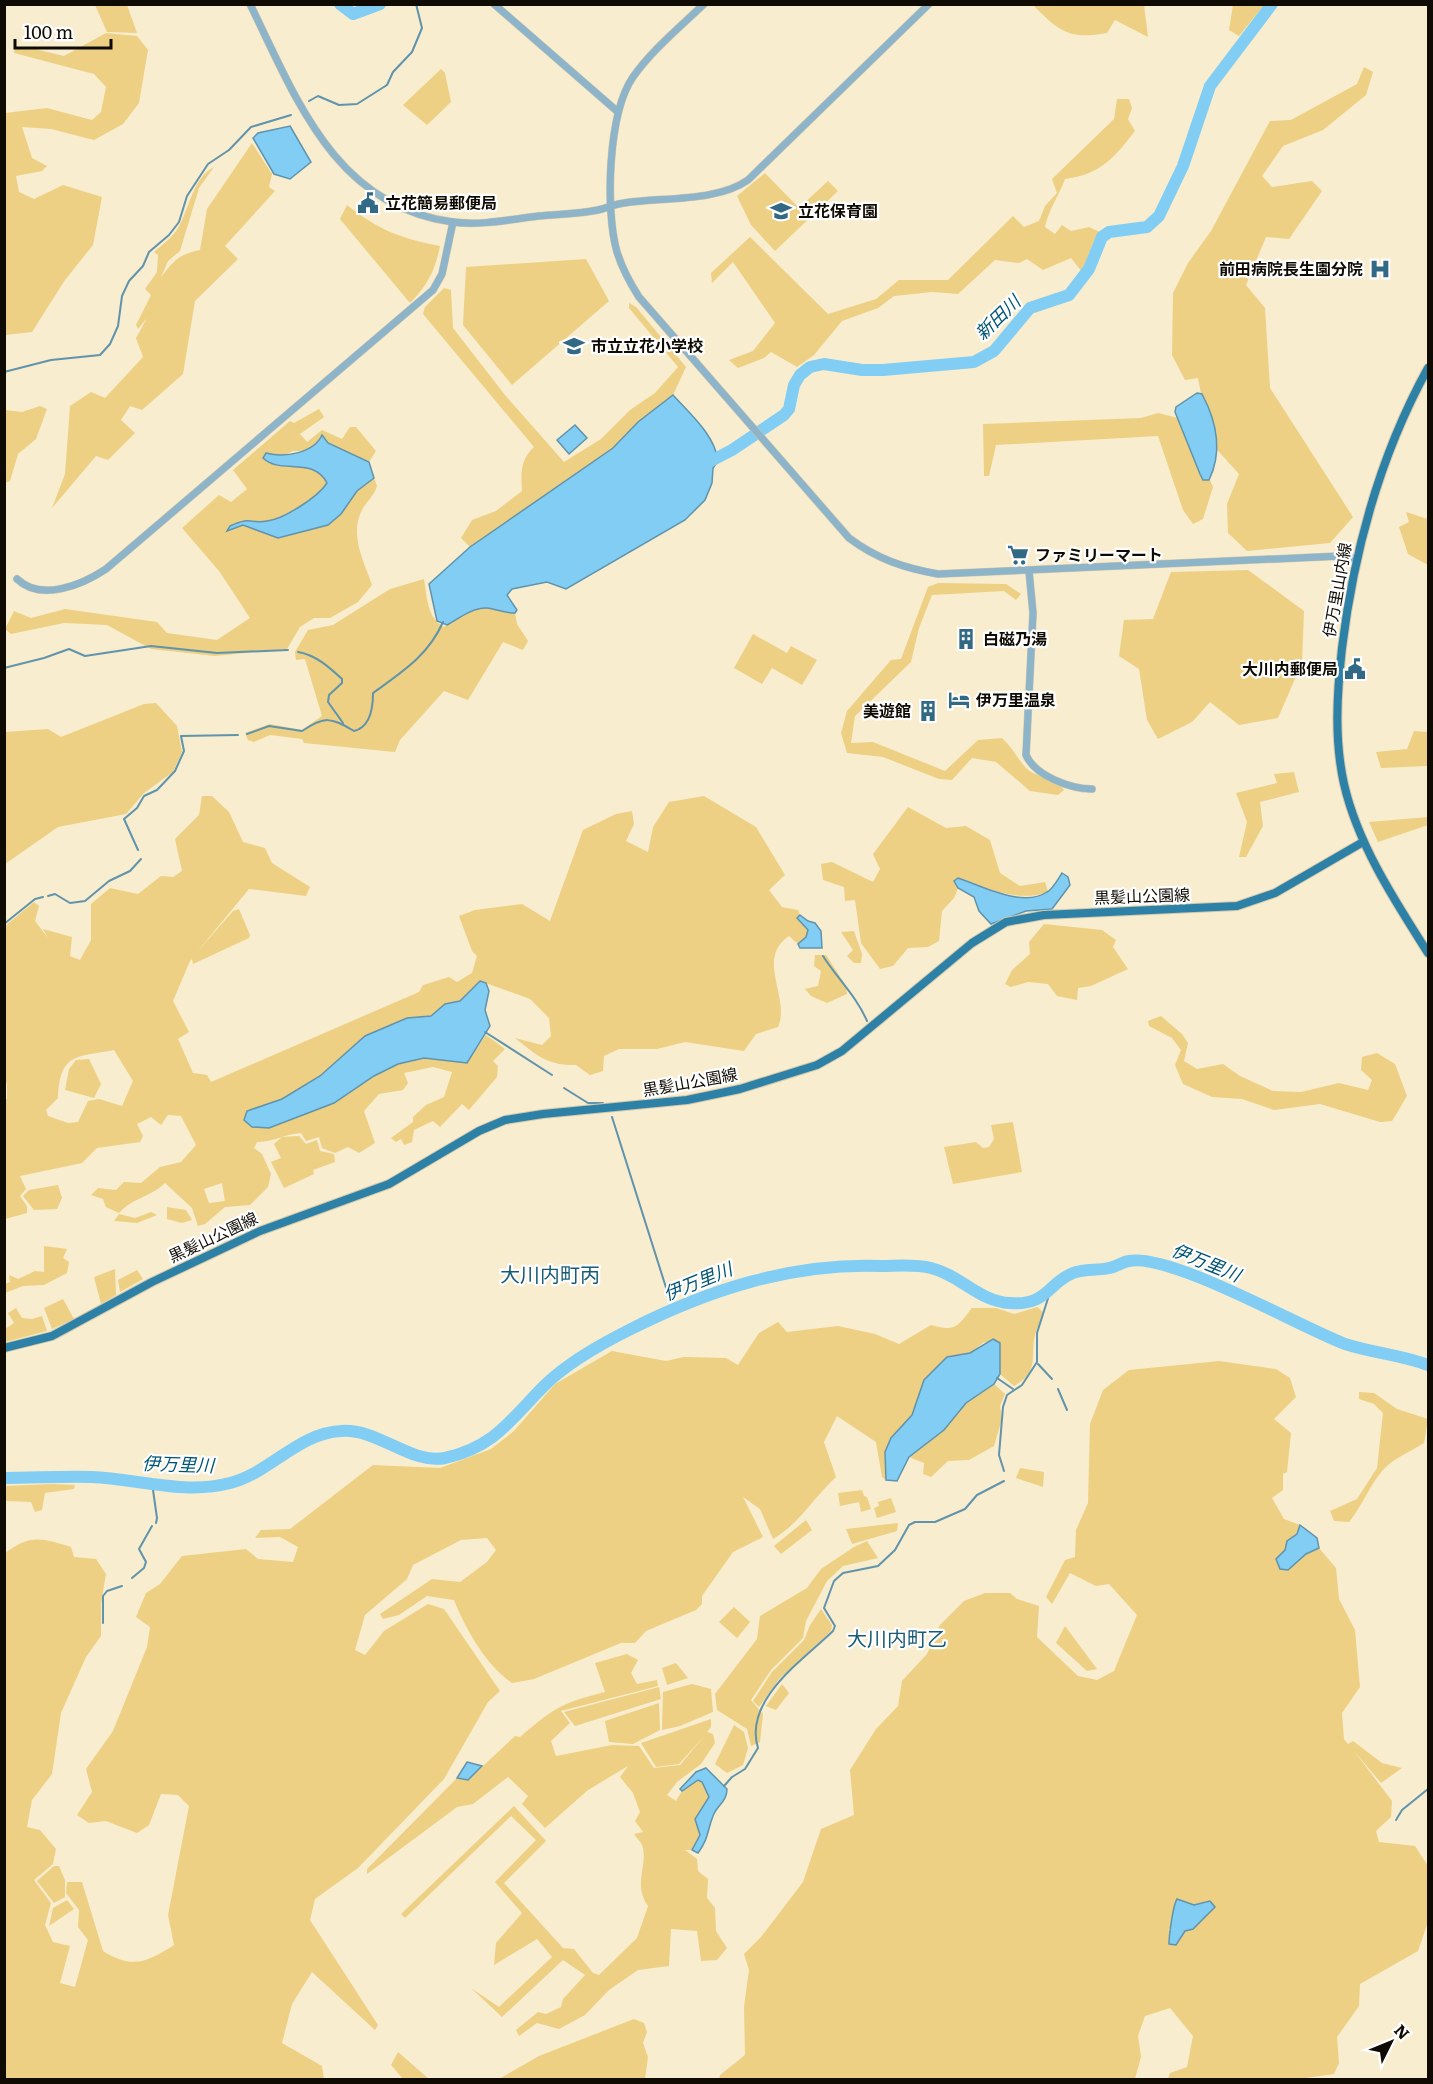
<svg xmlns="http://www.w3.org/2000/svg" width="1433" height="2084" viewBox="0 0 1433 2084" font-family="Literata,'Noto Sans JP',serif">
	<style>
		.green { fill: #edd083; fill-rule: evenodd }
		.water { fill: #82cdf4; stroke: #6093ac; stroke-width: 1.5 }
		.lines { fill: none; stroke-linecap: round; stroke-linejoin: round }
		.stream { stroke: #6093ac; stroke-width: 2 }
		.river { stroke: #82cdf4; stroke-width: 12 }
		.minor-casing { stroke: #d3c9ae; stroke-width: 8 }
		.major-casing { stroke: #d3c9ae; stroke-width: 10 }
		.minor { stroke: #8db4c9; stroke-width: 7 }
		.major { stroke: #2d81a7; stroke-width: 8 }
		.labels { text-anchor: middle; stroke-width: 4.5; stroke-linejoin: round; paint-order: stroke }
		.poi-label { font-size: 16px; font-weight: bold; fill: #0f0b03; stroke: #fff; text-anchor: start }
		.street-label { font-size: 16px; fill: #0f0b03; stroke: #fff }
		.water-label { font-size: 18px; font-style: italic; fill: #005575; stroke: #fff }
		.quarter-label { font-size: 20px; fill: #185b78; stroke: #fff }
	</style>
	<rect width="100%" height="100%" fill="#f8edce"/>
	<g class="green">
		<polygon points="95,5 127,5 137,33 107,32"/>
		<path d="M1033,5H1144L1148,37L1115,20L1107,33C1068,40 1059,31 1033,5Z"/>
		<polygon points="1233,5 1264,5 1239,36 1229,30"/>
		<polygon points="106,33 137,36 148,50 139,103 123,124 94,140 51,129 22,127 32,158 47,166 42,171 16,176 19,192 34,199 63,185 102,197 93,245 65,280 32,332 5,335 5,113 47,108 92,120 101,112 106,87 94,74 14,53 15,48 35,49 64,56"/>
		<polygon points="1364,67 1373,72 1366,95 1323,130 1283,146 1262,176 1272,187 1312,181 1322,191 1289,239 1266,237 1246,285 1265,308 1270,388 1353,517 1330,543 1247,551 1228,533 1227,504 1239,474 1210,442 1198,378 1185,380 1172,355 1173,293 1188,263 1211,231 1270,121 1291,120 1357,84"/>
		<polygon points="441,69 445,73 451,102 427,125 403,105"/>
		<path d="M1117,99H1129L1132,108L1128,119L1135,131C1115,157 1100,175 1065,179C1059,196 1049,208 1045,227L1055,234L1062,225L1071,231L1089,227L1100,232L1093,243L1082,272L1071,258L1043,270L1027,259L1019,263L995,260L958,294L932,292L894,296L878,308L842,321L814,355L797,367L771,352L764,358L738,368L729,360L753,351L775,323L733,262L712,283L711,273L750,237L828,314L876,299L899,280H948L1013,216L1024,227L1039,221L1045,206L1057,193L1052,179L1114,119Z"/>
		<path d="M252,143L272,174L269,187L275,191L225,246L238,259L195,301L183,374L142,410L130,406L121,420L135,433L108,460L96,456L52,508L65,474L70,406L91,392L105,398L143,357L136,338L147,318L138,329L136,325L151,295L145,289L157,272L158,255L154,252C162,245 173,237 178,228C189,210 193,177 214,167L199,188L180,251L168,261L161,277C174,261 177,255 200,250L207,209Z"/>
		<polygon points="765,173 799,208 828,181 838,191 775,251 751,225 737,196"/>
		<path d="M347,205C379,230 399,238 440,246C435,270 428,285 410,303L340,219Z"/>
		<polygon points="586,259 609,301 512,385 463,325 466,267"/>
		<path d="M444,288L451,290L453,328L505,395L564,462L601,439L630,410L655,393L678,367L629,308V303L636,307L686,367L673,395L638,422L613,448L470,547L461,538L472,520L496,511L522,491C521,473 520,460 534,447L423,314L425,307Z"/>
		<polygon points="40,406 47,409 36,439 18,454 10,481 5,483 5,410 22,412"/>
		<path d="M319,409L324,417L300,434L307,442L322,430L342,439L350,427H356L376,451L369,462L328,443L307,451H293L268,463C288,465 316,463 327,483C317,497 284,519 267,521C249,524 252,516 230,526L228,530L243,525L278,538L341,514L357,491L374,478L377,486C374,496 367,501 362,510C349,535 364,561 372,585L358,602L330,618H314L300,627L287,649L215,656L151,649L107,625L64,623L11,634L5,629L14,611L31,618L65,609L157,622L167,633L217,640L250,618L219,571L182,528L219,495L231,502L247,489L233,470L290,421L294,423Z"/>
		<polygon points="1158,413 1182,419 1213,487 1203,519 1193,524 1183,510 1158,436 996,445 989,476 984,476 983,424 1141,418"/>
		<polygon points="1406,512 1428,519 1428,565 1408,554 1399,527 1409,522"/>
		<polygon points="1248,570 1304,611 1302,663 1278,718 1239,725 1210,702 1192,722 1158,739 1147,720 1139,669 1119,656 1124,620 1153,619 1171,572"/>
		<path d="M424,579C427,597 427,618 444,627C454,620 474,607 487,608C497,610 504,613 515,613L517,624L528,641L523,650L503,642L468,700L444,691L400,740L395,752L304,743L302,739L270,735L254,742L248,740L245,733L270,724L302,730L322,716L305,659L296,660L295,652L308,630L333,625L390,589Z"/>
		<path d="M938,583L1006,584L1021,594L1016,600L1004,591L932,595L919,628L911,662L855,716L851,743L873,742L945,771L978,740L1002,738C1012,747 1017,758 1026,768C1036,778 1055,777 1064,790L1058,795L1030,791L996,762L972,758L952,780L939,779L883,757L847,753L841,733L847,711L891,660L901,659L928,587Z"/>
		<polygon points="753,634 787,653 791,646 817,660 802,685 772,668 762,684 734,668"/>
		<polygon points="156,703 177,726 182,752 173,772 144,793 126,814 58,827 5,864 5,732 48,729 61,737 144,704"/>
		<polygon points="1414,731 1428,732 1428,766 1381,768 1376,752 1407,749"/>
		<polygon points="1294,772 1299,792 1260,802 1263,826 1246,857 1239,857 1247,822 1236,793 1277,783 1274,774"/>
		<path d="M202,796H212L229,812L243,842L265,848L272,863L310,887L306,896L249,889L197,952L233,911L239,909L250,935L249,938L193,964L192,959L190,961L173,1001L189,1032L178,1039L193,1073L207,1075L211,1082L419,992L423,985L449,977L457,982L472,973L477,956L472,951L459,916L475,910L522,904L550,921L583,830L616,814L632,811L634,824L626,841L648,852L653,827L669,802L704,796L756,827L785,875L769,890L782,907L798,910L800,915L798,918L808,930L806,937L798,944L789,936C755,959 791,998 778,1027L756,1034L744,1051L685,1042L657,1049H619L604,1056L603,1071L590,1075L576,1065C548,1066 536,1055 515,1038L542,1045L551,1036L549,1018L530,999L480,981L460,1001L445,1004L431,1016L407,1018L365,1036L320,1076L282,1099L247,1111L269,1128L398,1064L424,1058L467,1063L486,1035L505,1049L493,1061L498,1066L497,1077L469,1110L462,1104L440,1127L433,1121L414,1130L412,1142L404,1145L401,1139L396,1142L391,1138L413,1122V1117L426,1105L444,1097L452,1072L433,1067L404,1073L408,1083L403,1090L379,1094L364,1111L375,1143L359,1153L348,1147L335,1153L322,1148L319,1137L306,1141L301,1133C285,1134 273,1142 257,1142L254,1148L262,1154L271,1174L268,1187L250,1205L225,1207L205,1224L198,1226L192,1208L165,1183C148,1199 135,1196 119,1213L106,1207L103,1199L91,1195L98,1188L116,1190L124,1182L141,1183L160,1167L181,1162L196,1145L181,1116L168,1115L161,1125L151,1117L137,1124L143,1136L140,1142L97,1148L82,1163L20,1176L26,1189L20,1196L27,1206V1213L5,1219L4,1100L7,1099V1084L5,1080V926L34,902L39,906L35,921L48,938L43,929L72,937L70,956L80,960L91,940V904L110,888L138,894L161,876L173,877L182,871L175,839L199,815ZM114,1050L133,1081L122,1106L99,1099L88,1101L78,1122L68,1123L48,1116L46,1110L58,1098C60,1053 76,1057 114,1050ZM222,1183L225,1201L209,1203L204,1189Z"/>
		<path d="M908,807L946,828L966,826L990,840L1000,873L1020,886L1045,882L1048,892C1017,903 988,888 958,878L954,881L958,888L954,898L942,911L939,941L928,947L908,948L893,966L880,969L861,943L855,900L845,901L844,887L823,880L821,864L832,862L873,882L880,869L873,854Z"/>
		<polygon points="1428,817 1428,825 1378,842 1369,822"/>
		<polygon points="1044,924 1102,930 1116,940 1113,947 1128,969 1091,986 1078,988 1077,1000 1057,996 1048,984 1028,982 1011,987 1005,984 1012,970 1030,954 1029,942"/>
		<polygon points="854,931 862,954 861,963 854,963 847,956 853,950 841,932"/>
		<polygon points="815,955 826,955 846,986 847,994 827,1003 811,996 805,989 818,986 821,971 814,966"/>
		<polygon points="1161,1016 1182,1034 1188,1043 1184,1061 1197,1069 1223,1064 1240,1076 1273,1091 1301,1092 1339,1083 1368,1090 1372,1080 1361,1070 1362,1057 1377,1053 1395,1064 1407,1096 1392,1121 1380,1122 1320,1104 1274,1110 1242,1099 1212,1097 1183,1084 1175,1065 1181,1050 1172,1038 1149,1026 1148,1021"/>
		<polygon points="89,1059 101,1084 94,1098 65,1090 69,1069 76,1060"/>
		<polygon points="1013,1122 1022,1172 953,1184 944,1147 976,1142 983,1148 989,1147 994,1139 991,1125"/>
		<polygon points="299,1136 306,1144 317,1140 320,1151 334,1154 335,1162 313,1170 314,1174 284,1188 271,1162 281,1158 274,1144 282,1137"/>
		<polygon points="58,1185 62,1198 57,1209 34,1210 23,1196 29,1190"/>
		<polygon points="167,1207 186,1210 192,1220 182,1223 167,1219"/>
		<polygon points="151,1212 157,1215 137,1223 114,1221 119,1214 135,1218"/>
		<polygon points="44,1246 67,1249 63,1258 69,1262 67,1273 44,1285 23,1286 5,1293 5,1284 10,1282 9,1275 18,1279 35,1271 44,1272"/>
		<polygon points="115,1269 116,1295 101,1304 94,1277"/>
		<polygon points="137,1270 143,1279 120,1292 118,1280"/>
		<polygon points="63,1299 74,1319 52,1329 44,1308"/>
		<path d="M1037,1307L1043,1312C1043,1322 1037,1326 1035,1335C1030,1356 1040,1372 1014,1386L1000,1374V1343L984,1342L970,1353L947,1357L924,1380L912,1415L891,1438L885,1452L886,1480L882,1477L876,1442L837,1416L824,1442L836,1477C814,1497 799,1524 773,1539L760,1509L743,1497L763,1537L733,1552L702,1596V1604L696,1610L646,1631L635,1643H621L534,1679L512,1683C486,1665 466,1630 454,1600L427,1596L399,1615L383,1619L380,1614L432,1579L460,1582L487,1562L496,1550L487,1538L461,1540L413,1565L407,1579L365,1615L355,1650L365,1655L384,1631L428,1604L444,1609L500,1691L488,1702L444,1779L358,1868L315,1899L310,1920L378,2025L375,2030L312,1972L292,2004L282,2043L322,2066L324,2079L5,2080L4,1554C30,1534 41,1538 71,1547L74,1557L96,1559L106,1574L101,1603V1636L86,1657L61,1713L52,1774L32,1800L27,1827L40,1830L56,1849L53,1864L34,1880L51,1903L45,1925L53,1942L70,1946L60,1983L75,1987L88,1940L78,1927L79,1910L66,1893L67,1882H82L103,1951C132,1969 146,1963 174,1945L168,1915L189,1806L178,1795L161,1794L149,1825L137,1833L106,1821L89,1823L77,1815L92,1792L86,1769L113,1731L147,1647L150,1627L136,1617L146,1593L160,1584L182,1556L246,1549L258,1559L293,1562L298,1547L280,1537L255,1538L261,1530L290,1529L373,1465L440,1468L491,1449L514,1431L555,1384L612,1351L666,1361L684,1357L726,1358L738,1365L759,1333L778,1322L787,1332L838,1326L875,1334L899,1344L931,1325C956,1332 957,1327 972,1308H996L1014,1314Z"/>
		<polygon points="16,1308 22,1318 32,1319 42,1316 47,1331 5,1342 5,1329 14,1323 8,1313"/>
		<path d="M1219,1361L1276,1369L1290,1378L1296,1397L1274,1419L1291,1433L1287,1472L1283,1474V1490L1272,1498L1284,1519L1300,1525L1297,1534L1287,1541L1288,1570L1306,1554L1319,1548L1336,1568L1339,1599L1355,1630L1360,1687L1342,1713L1344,1739L1348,1744L1353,1741L1382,1763L1402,1768L1381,1783L1354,1751L1392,1801L1391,1817L1376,1831L1379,1842L1415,1846L1428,1866V1922L1418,1951L1360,1984L1359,2006L1337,2037L1339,2063L1334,2074L1292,2080L1168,2079L1170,2073L1187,2067L1193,2036L1170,2008L1145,2016L1138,2036L1141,2057L1135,2079L719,2080L720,2075L745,2055L744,2007L749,1970L744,1954L761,1937L803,1882L821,1829L854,1815L850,1770L876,1729L898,1706L902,1681L927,1654L940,1625L964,1601L985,1593H1010L1017,1599L1039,1606L1037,1637L1078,1676L1097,1680L1114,1671L1137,1615L1109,1584L1096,1586L1070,1573L1052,1604L1046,1597L1065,1560L1075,1557L1076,1530L1088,1503L1090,1424L1103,1390L1129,1370ZM1209,1901L1185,1931L1168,1930L1194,1905Z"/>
		<polygon points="994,1384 1005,1394 1000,1406 1002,1419 994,1446 969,1460 948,1461 931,1477 923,1474 924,1463 909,1457 944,1430 966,1403"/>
		<path d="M1359,1392L1374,1393L1397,1409L1428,1419L1424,1443C1413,1450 1399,1456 1388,1465C1371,1480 1364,1504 1349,1522L1334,1521L1330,1511L1357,1499L1377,1468L1383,1413L1374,1404L1359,1399Z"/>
		<polygon points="1020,1468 1044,1472 1043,1487 1016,1478"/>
		<polygon points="53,1484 75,1485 74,1489 45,1493 42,1510 35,1512 31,1502 5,1501 5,1486"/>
		<polygon points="862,1490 864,1496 867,1497 871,1509 861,1512 859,1502 840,1506 838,1493"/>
		<polygon points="891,1498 896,1512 877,1518 874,1508 879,1506 878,1502"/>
		<polygon points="806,1520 812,1530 781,1554 774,1546"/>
		<polygon points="898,1523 897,1531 852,1544 846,1529"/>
		<polygon points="867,1541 878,1558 843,1566 827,1581 806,1621 803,1638 771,1670 751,1700 763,1714 760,1742 751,1746 747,1729 717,1710 715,1694 757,1639 760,1616 807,1588 821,1569 854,1547"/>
		<polygon points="734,1607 750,1622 737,1638 719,1622"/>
		<polygon points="821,1609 832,1625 831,1631 779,1679 759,1707 753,1701 772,1672 804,1640 810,1625"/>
		<polygon points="1065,1626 1097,1669 1087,1671 1056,1643"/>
		<path d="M627,1654L638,1660L631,1673L637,1684L657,1680L658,1686L561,1711L570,1723L551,1741L556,1756L612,1745L639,1746L654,1768L680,1765L705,1735L679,1764L656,1767L641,1743L711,1719V1727L707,1732L713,1734L715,1743L701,1764L677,1782L667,1795L676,1801L682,1791L698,1780L702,1782L709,1797L695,1819L700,1835L692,1850H685L697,1859L698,1871L708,1879L707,1898L715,1908L716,1931L727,1948L717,1960L701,1961L697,1931L671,1929L669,1966L638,1970L609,1990L585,2015L559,2029L537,2023L519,2036L516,2030L538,2012L546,2014L561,2007L563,1999L585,1975L563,1960L502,2017L471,1988L499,2007L552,1957L537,1939L494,1965L496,1943L522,1913L495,1882L536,1840L511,1816L405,1918L401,1914L514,1806L546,1841L504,1883L563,1948L574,1949L593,1973L599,1975L637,1938L648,1906C632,1883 649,1865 642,1845C641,1842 636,1837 634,1834L643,1832L635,1821L640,1812L633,1793L620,1777L628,1766L588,1790L545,1828L522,1804L528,1796L508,1777L473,1804L457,1807L367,1874V1869L457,1778L468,1780L515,1736L520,1737C554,1708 561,1703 605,1692L595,1663Z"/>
		<polygon points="676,1663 688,1678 667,1685 662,1668"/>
		<polygon points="692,1684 711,1689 713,1712 680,1726 662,1730 663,1692"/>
		<polygon points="782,1684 789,1693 776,1710 766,1706"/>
		<polygon points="659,1687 661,1699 575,1726 564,1712"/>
		<polygon points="659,1703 660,1730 633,1744 609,1742 605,1721"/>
		<polygon points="734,1725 744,1732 748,1748 743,1765 727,1773 715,1764"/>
		<polygon points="54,1866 59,1866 65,1880 65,1897 54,1903 37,1881"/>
		<polygon points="67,1900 74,1909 49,1926 53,1908"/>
		<polygon points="634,2019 644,2023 647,2032 643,2043 648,2057 645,2079 499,2079 539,2056"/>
		<polygon points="398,2052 429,2079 403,2079 391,2065"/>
	</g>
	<g class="water">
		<polygon points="290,126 311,162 290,179 274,174 253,138 258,133"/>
		<path d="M1197,393L1202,394C1217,422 1223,451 1209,480H1203L1200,474L1175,412L1176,407Z"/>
		<path d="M673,395C690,414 715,435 718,461L713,468L712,483L705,500L685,520L566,589L547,582L512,589L507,595L517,610L515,613C504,613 496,609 487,608C473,607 458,619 447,625L437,621L429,584L470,547L613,448L638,422Z"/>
		<polygon points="575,425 587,438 569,454 557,440"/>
		<path d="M322,435L328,443L369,462L374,478L357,491L341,514L328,525L278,538L243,525L227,531L230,526C252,516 249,524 267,521C284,519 318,497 327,483C313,456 280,475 263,458L266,453C285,458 314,453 322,435Z"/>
		<path d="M1062,873L1068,877L1070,885L1052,909L1026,911L991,924L979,911L974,897L958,888L954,881L958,878C982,886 1023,908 1047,892C1053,889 1058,879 1062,873Z"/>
		<polygon points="800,915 808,921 815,923 821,931 822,948 800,948 798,944 806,937 808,930 797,918"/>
		<polygon points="480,981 486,983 489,991 485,1010 490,1026 467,1063 424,1058 398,1064 374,1076 334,1103 269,1128 252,1127 244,1120 247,1111 282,1099 320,1076 365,1036 407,1018 431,1016 445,1004 460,1001"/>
		<polygon points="993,1339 1000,1343 1000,1374 994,1384 966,1403 944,1430 909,1457 897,1481 886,1480 885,1452 891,1438 912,1415 924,1380 947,1357 970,1353"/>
		<polygon points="1300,1525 1317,1538 1319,1548 1306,1554 1288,1570 1280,1569 1276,1559 1285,1550 1287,1541 1297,1534"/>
		<polygon points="467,1762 482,1766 468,1780 457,1778"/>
		<path d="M706,1768L727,1789C727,1802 717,1805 713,1816C707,1831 709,1838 698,1853L692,1850L700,1835L695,1819L709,1797L702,1782L698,1780L682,1791L680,1789L696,1772Z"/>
		<path d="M1177,1899L1194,1905L1210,1901L1215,1907L1193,1929L1185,1931L1176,1945L1169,1944C1169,1936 1173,1905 1177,1899Z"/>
	</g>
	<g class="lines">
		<g class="stream">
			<polyline points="309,101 318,96 339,105 357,104 387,85 393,72 412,52 422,28 416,4"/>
			<polyline points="4,372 51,360 100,355 110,344 118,326 122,296 129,281 143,266 149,252 169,235 179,222 187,196 208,164 229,150 251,127 291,115"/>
			<path d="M298,652C316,655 329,667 342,679V683L329,695L328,702L343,723"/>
			<polyline points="4,668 44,658 69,649 85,656 151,646 217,653 288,650"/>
			<path d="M247,734L269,726L302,731C325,716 330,717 354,731C371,727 373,707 373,693C402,672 428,656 443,622"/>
			<polyline points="138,850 124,819 137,808 144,796 157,790 175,771 184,751 181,736 238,735"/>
			<polyline points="48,896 55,894 70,903 85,901 109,881 130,871 141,859"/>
			<polyline points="4,924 35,899 43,897"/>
			<path d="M823,956C837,978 857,997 867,1021"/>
			<polyline points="485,1032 552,1075"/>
			<polyline points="564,1088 588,1103 603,1103"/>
			<polyline points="612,1117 669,1297"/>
			<polyline points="1038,1364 1052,1379"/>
			<polyline points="997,1378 1013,1389"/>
			<polyline points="1058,1389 1067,1410"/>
			<polyline points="1004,1471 999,1455 1003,1407 1007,1395 1022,1385 1037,1362 1037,1333 1050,1292"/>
			<polyline points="156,1523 157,1518 153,1490 159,1486"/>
			<polyline points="132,1578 144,1568 146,1562 139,1549 152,1526"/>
			<polyline points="103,1623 103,1596 107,1591 122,1586"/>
			<path d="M724,1786L732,1777L745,1769L758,1748C743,1700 803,1660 833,1631L835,1626L824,1608L834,1581L843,1573L878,1566L895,1550L909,1525L915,1522H935L965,1509L977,1495L1004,1481"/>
			<polyline points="1396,1820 1402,1810 1428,1789"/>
		</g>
		<g class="river">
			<polyline points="340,4 353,14 380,4"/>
			<polyline points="705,464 732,450 784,415 789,409 794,385 800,375 810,367 824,364 862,370 883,370 974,362 994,351 1030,308 1069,295 1089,269 1102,237 1109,232 1147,227 1159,216 1183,166 1210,86 1272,4"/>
			<path d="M4,1478C34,1478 63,1476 92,1477C137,1479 185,1495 230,1483C270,1473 298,1433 341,1431C378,1428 411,1465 445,1458C495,1447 511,1419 544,1386C567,1363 599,1345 629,1330C708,1290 790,1263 880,1266C897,1266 915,1264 931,1268C960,1275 980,1302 1010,1303C1047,1306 1048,1283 1073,1273C1086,1268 1096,1271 1109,1268C1116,1267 1122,1262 1129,1261C1171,1253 1298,1326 1345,1344C1373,1353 1401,1355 1428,1365"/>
		</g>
		<defs>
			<g id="minor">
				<path d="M250,4C296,98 335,207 453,222C481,226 512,219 539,216C559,214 579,214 598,210C607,208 615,204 624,203C662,197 717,202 748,180L929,4"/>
				<polyline points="494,4 618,112"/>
				<path d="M704,4C680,27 652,50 633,77C608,113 605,210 617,252C622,268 630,283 639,297L849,538C877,559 904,568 938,574L1341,556L1356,559"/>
				<path d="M1029,571L1033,613L1026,755C1035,776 1071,789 1092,789"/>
				<path d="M17,579C41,602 82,585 106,569L433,290L442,274L453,222"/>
			</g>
			<g id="major">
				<path d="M1428,368C1380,455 1354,550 1342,648C1337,693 1334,739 1344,784C1358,845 1395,901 1428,953"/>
				<polyline points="4,1348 52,1336 152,1282 260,1231 389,1184 479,1131 505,1120 543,1114 687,1100 740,1089 817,1065 842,1051 972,943 1006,922 1044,915 1237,906 1275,893 1363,842"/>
			</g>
		</defs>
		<use href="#minor" class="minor-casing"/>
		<use href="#major" class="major-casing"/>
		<use href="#minor" class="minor"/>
		<use href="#major" class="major"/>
	</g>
	<defs>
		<symbol id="civic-bare" viewBox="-9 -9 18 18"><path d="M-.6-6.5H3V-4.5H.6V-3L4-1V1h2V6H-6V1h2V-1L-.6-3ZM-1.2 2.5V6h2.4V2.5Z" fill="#326984" stroke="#fff" stroke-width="2.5" paint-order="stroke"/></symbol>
		<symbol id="school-bare" viewBox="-9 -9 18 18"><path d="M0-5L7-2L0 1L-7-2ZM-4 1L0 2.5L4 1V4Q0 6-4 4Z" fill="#326984" stroke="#fff" stroke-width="2.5" paint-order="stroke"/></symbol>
		<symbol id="hospital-bare" viewBox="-9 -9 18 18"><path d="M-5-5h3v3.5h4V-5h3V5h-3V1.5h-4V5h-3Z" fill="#326984" stroke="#fff" stroke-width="2.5" paint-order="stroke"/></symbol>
		<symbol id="supermarket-bare" viewBox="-9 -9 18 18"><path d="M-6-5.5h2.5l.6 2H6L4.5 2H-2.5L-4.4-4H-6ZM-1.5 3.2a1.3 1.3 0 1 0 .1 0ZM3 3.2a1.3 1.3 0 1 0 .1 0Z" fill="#326984" stroke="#fff" stroke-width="2.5" paint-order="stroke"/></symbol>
		<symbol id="building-bare" viewBox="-9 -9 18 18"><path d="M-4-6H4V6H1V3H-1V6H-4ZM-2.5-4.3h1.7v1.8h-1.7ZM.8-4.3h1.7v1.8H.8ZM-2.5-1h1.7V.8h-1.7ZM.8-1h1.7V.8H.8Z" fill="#326984" stroke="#fff" stroke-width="2.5" paint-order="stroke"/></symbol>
		<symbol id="hotel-bare" viewBox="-9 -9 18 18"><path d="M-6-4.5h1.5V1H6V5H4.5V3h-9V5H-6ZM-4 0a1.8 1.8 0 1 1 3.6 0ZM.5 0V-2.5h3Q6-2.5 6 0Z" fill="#326984" stroke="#fff" stroke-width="2.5" paint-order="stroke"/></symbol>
	</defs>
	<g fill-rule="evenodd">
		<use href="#civic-bare" x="353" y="188" width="30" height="30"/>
		<use href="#school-bare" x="766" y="196" width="30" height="30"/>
		<use href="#hospital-bare" x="1365" y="254" width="30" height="30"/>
		<use href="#school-bare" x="559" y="331" width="30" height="30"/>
		<use href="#supermarket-bare" x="1003" y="540" width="30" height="30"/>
		<use href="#building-bare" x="951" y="624" width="30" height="30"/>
		<use href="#civic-bare" x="1340" y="654" width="30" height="30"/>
		<use href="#hotel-bare" x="944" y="685" width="30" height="30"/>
		<use href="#building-bare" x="913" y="696" width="30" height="30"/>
	</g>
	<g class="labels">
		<g class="poi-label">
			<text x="385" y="209">立花簡易郵便局</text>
			<text x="798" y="217">立花保育園</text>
			<text x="1363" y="275" text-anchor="end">前田病院長生園分院</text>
			<text x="591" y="352">市立立花小学校</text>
			<text x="1035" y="561">ファミリーマート</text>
			<text x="983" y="645">白磁乃湯</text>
			<text x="1338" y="675" text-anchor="end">大川内郵便局</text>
			<text x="976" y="706">伊万里温泉</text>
			<text x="911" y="717" text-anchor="end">美遊館</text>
		</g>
		<g class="street-label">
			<text transform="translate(1337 590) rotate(-80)" y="6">伊万里山内線</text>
			<text transform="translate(1142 896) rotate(-2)" y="6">黒髪山公園線</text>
			<text transform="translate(690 1082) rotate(-10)" y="6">黒髪山公園線</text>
			<text transform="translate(213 1237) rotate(-25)" y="6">黒髪山公園線</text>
		</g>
		<g class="water-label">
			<text transform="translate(998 318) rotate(-44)" y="6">新田川</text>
			<text transform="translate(1206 1263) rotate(22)" y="6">伊万里川</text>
			<text transform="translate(698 1282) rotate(-22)" y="6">伊万里川</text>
			<text transform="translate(178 1465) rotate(2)" y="6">伊万里川</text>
		</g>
		<g class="quarter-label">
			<text x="550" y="1282">大川内町丙</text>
			<text x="897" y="1646">大川内町乙</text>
		</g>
	</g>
	<rect width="1433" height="2084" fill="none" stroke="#0f0b03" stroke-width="12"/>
	<g transform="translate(1391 2042) rotate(47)" stroke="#ffffff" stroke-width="4.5" paint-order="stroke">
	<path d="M0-4.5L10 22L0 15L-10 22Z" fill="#0f0b03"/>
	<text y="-9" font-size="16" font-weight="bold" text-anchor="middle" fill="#0f0b03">N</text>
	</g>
	<path d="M15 39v9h96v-9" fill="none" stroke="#0f0b03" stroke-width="3"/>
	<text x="24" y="39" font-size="18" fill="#0f0b03" stroke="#ffffff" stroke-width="4.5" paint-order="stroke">100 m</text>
</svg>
